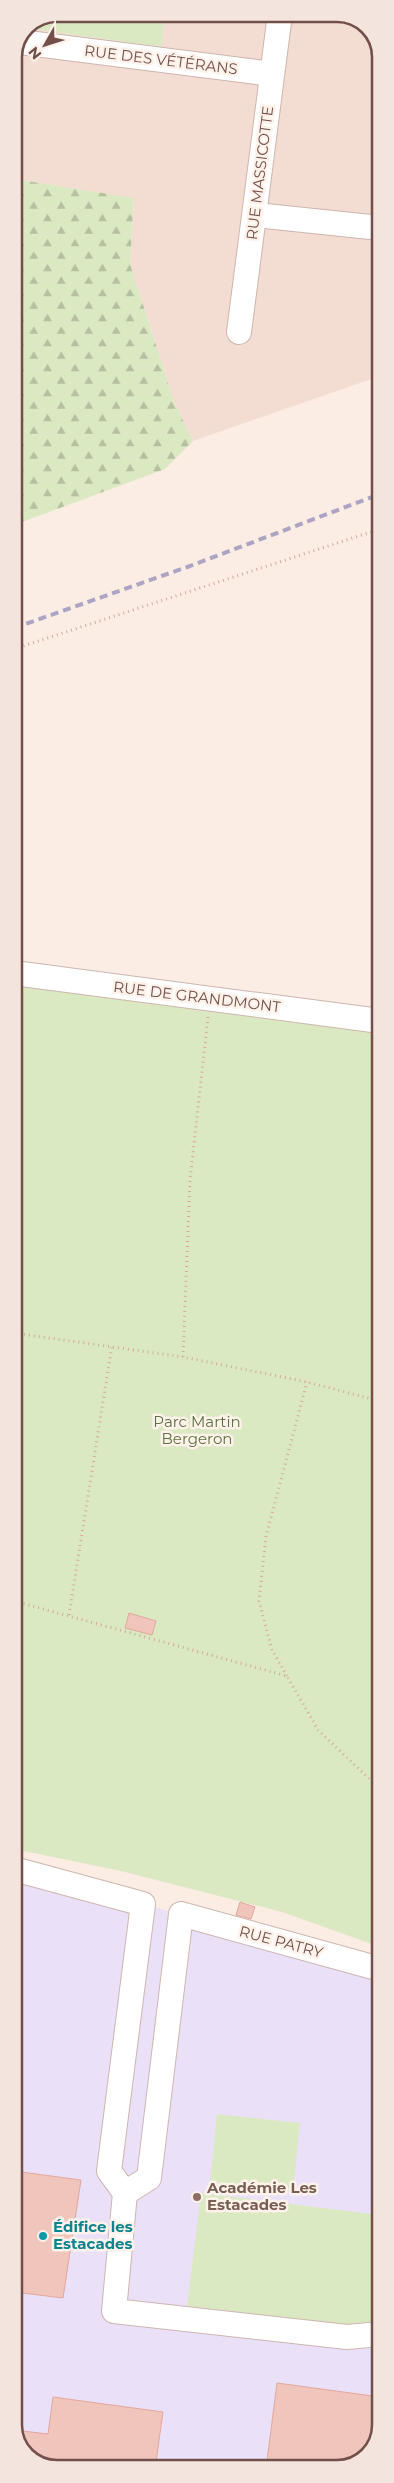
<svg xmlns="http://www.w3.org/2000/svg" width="394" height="2483" viewBox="0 0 394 2483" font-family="Montserrat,sans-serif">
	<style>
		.residential { fill: #f3ddd2 }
		.education { fill: #eae1f8 }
		.forest { fill: url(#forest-firs) }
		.green { fill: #dbe9c3 }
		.building { fill: #f0c5bc; stroke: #e2a79d }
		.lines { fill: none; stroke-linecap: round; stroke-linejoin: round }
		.minor-casing { stroke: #cfb5ae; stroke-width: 26 }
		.path { stroke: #d5a89f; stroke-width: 3; stroke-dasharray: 1 4; stroke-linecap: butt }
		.minor { stroke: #fff; stroke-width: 24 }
		.rail { stroke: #ada3c4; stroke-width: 4; stroke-dasharray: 8 5; stroke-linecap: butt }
		.education-dot { fill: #8d6e63; stroke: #fef2ea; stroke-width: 2 }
		.culture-dot { fill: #0f9aa8; stroke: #fef2ea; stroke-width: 2 }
		.labels { text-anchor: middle; stroke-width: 5; stroke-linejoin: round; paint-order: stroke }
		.street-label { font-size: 15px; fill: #734f4a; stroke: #fef2ea }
		.park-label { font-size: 15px; fill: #5b7340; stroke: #fef2ea }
		.education-label { font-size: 15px; font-weight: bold; fill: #785e54; stroke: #fef2ea; text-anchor: start }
		.culture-label { font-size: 15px; font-weight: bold; fill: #0d838f; stroke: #fef2ea; text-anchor: start }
		.rim { fill: none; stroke: #734f4a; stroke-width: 2.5 }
	</style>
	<defs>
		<pattern id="forest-firs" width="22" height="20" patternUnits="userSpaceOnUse" patternTransform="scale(1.25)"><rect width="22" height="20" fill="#dbe9c3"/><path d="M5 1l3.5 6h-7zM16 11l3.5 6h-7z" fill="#b6bfa0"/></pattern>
	</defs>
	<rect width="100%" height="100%" fill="#fbede4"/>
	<polygon class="residential" points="166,14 342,14 368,27 380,52 380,376 193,441 175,404 130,264 134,199 14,179 14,57 26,28 161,47"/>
	<polygon class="education" points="14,1869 380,1969 380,2426 369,2455 342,2469 52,2469 26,2456 14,2431"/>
	<polygon class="forest" points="14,179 134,198 130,264 175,404 193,441 165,469 14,525"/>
	<g class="green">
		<polygon points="57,14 166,14 161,47 26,28"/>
		<polygon points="14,964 380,1013 380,1947 282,1912 121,1871 14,1849"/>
		<polygon points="217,2114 300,2123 293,2191 210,2182"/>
		<polygon points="201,2193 380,2215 379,2329 187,2306"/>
	</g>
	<g class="building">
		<polygon points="129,1613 156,1621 152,1635 125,1628"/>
		<polygon points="240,1902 255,1907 251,1919 236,1915"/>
		<polygon points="14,2171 81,2180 63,2298 14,2292"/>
		<polygon points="277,2383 380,2397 380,2426 369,2455 342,2469 266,2469"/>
		<polygon points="53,2397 163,2412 155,2469 52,2469 26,2456 14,2430 48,2434"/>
	</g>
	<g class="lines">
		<defs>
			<g id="minor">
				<polyline points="20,42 272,74"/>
				<polyline points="256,215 380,228"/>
				<polyline points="239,332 280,14"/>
				<polyline points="14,973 380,1021"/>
				<polyline points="14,1869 143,1904 109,2171 125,2193 114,2311 347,2337 380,2334"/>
				<polyline points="125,2193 149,2178 181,1914 380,1969"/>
			</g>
		</defs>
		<use href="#minor" class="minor-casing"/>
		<g class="path">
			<polyline points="14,649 380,529"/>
			<polyline points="208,1017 190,1180 183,1357 307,1382 380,1401"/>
			<polyline points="14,1333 183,1357"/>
			<polyline points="14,1601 287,1676 318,1730 380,1789"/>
			<polyline points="69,1615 112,1346"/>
			<polyline points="287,1676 272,1650 259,1601 266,1536 307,1382"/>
		</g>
		<use href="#minor" class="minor"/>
		<polyline class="rail" points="14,628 190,566 380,494"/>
	</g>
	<circle class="education-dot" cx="197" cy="2197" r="5"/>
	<circle class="culture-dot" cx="43" cy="2236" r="5"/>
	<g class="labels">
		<g class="street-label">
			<text transform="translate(161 60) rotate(7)" y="5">RUE DES VÉTÉRANS</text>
			<text transform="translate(260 173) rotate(-83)" y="5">RUE MASSICOTTE</text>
			<text transform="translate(197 997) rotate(7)" y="5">RUE DE GRANDMONT</text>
			<text transform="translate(281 1942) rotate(15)" y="5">RUE PATRY</text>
		</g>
		<g class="park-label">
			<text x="197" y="1427">Parc Martin<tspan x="197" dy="17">Bergeron</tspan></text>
		</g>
		<g class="education-label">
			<text x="207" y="2193">Académie Les<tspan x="207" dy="17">Estacades</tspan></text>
		</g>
		<g class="culture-label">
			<text x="53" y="2232">Édifice les<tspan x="53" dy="17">Estacades</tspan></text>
		</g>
	</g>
	<path d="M0 0H394V2483H0ZM57 22H337A35 35 0 0 1 372 57V2425A35 35 0 0 1 337 2460H57A35 35 0 0 1 22 2425V57A35 35 0 0 1 57 22Z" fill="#f3e5dd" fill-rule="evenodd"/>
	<path class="rim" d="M57 22H337A35 35 0 0 1 372 57V2425A35 35 0 0 1 337 2460H57A35 35 0 0 1 22 2425V57A35 35 0 0 1 57 22Z"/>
	<g transform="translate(45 45) rotate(231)" stroke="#fef2ea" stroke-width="4" paint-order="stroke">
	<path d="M0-4L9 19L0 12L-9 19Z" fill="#734f4a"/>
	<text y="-8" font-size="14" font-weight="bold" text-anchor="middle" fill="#734f4a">N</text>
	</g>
</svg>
